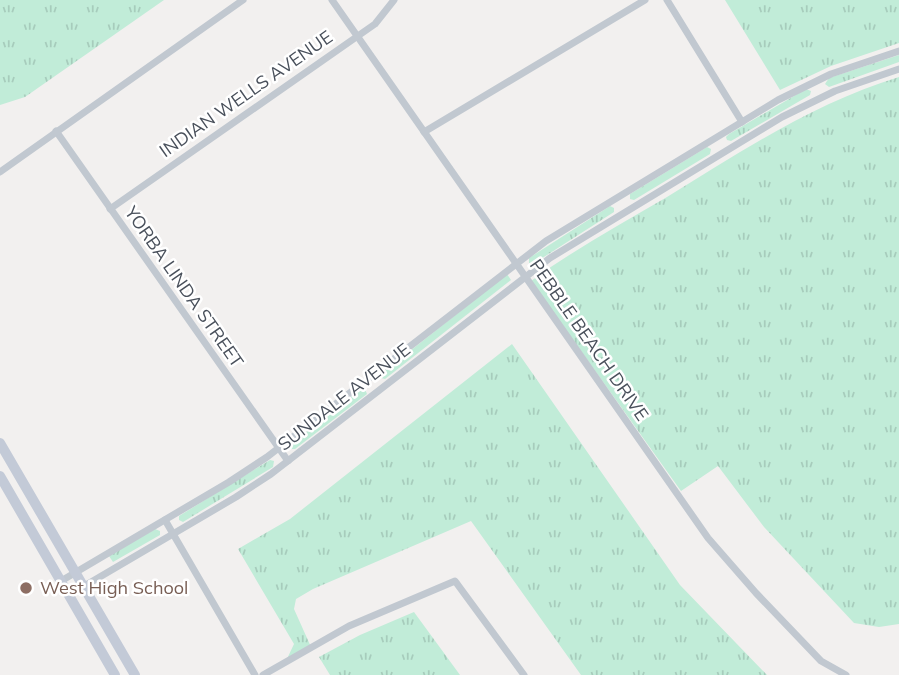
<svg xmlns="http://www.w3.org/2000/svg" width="899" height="675" viewBox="0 0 899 675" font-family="Mulish,sans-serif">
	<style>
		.grass { fill: url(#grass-tufts) }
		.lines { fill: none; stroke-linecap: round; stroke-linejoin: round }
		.minor { stroke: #c1c8d0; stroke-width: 7 }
		.secondary { stroke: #c3cad7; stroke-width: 10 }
		.education-dot { fill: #8d6e63; stroke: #fff; stroke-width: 2.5 }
		.labels { text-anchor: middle; stroke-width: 5; stroke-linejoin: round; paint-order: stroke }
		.street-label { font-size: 18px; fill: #49505b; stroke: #fff }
		.education-label { font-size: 18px; fill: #785e54; stroke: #fff; text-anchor: start }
	</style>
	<defs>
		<pattern id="grass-tufts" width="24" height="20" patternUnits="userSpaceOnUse" patternTransform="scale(1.75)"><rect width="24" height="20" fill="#c1ecd8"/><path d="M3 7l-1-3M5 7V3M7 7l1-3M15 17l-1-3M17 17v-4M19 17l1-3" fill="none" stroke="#a7ccbc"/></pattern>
	</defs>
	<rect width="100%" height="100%" fill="#f2f0ef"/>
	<g class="grass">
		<polygon points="0,0 164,0 25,97 0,105"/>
		<polygon points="725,0 899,0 899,43 831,66 780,90"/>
		<polygon points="899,55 899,62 829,87 825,84 829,78"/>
		<path d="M899,77V624L879,627L854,623L764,527L718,466L681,491L531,281C575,249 621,224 667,197C742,151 814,103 899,77Z"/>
		<polygon points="806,89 811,91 810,95 731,141 727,140 726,137 729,134"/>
		<polygon points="707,147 711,149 710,154 634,200 630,199 630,194"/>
		<polygon points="610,206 614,208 614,212 533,264 529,263 529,258"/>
		<polygon points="507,274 511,280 385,379 381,378 381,374"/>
		<polygon points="512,344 680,585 767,675 581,675 471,521 313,589 296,599 294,609 311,647 286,661 294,644 238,549 290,519"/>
		<polygon points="361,389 365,389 367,394 295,449 291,449 291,444"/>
		<polygon points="270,460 274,461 273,467 183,522 179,520 179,516"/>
		<polygon points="155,529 160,531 160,535 113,562 109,556"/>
		<polygon points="414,612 460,675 330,675 319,657 360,635"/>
	</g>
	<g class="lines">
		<g class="minor">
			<polyline points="332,0 708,538 756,593 821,661 846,675"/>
			<polyline points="667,0 742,122"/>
			<polyline points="56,131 288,461"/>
			<polyline points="424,132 645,0"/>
			<polyline points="0,172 243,0"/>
			<polyline points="110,209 375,24 394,0"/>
			<polyline points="165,520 255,675"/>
			<polyline points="61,581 229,482 267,457 546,241 778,100 831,74 899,51"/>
			<polyline points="69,595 236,497 271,474 550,258 782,117 835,91 899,69"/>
			<polyline points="263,675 349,626 455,581 524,675"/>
		</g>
		<g class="secondary">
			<polyline points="0,443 135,675"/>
			<polyline points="0,476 115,675"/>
		</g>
	</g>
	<circle class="education-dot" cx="26" cy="588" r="7"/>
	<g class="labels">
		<g class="street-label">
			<text transform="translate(246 94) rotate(-35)" y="6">INDIAN WELLS AVENUE</text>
			<text transform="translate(184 287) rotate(55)" y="6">YORBA LINDA STREET</text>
			<text transform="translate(589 340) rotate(55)" y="6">PEBBLE BEACH DRIVE</text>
			<text transform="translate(344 397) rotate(-38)" y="6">SUNDALE AVENUE</text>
		</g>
		<g class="education-label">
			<text x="40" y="594">West High School</text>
		</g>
	</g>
</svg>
